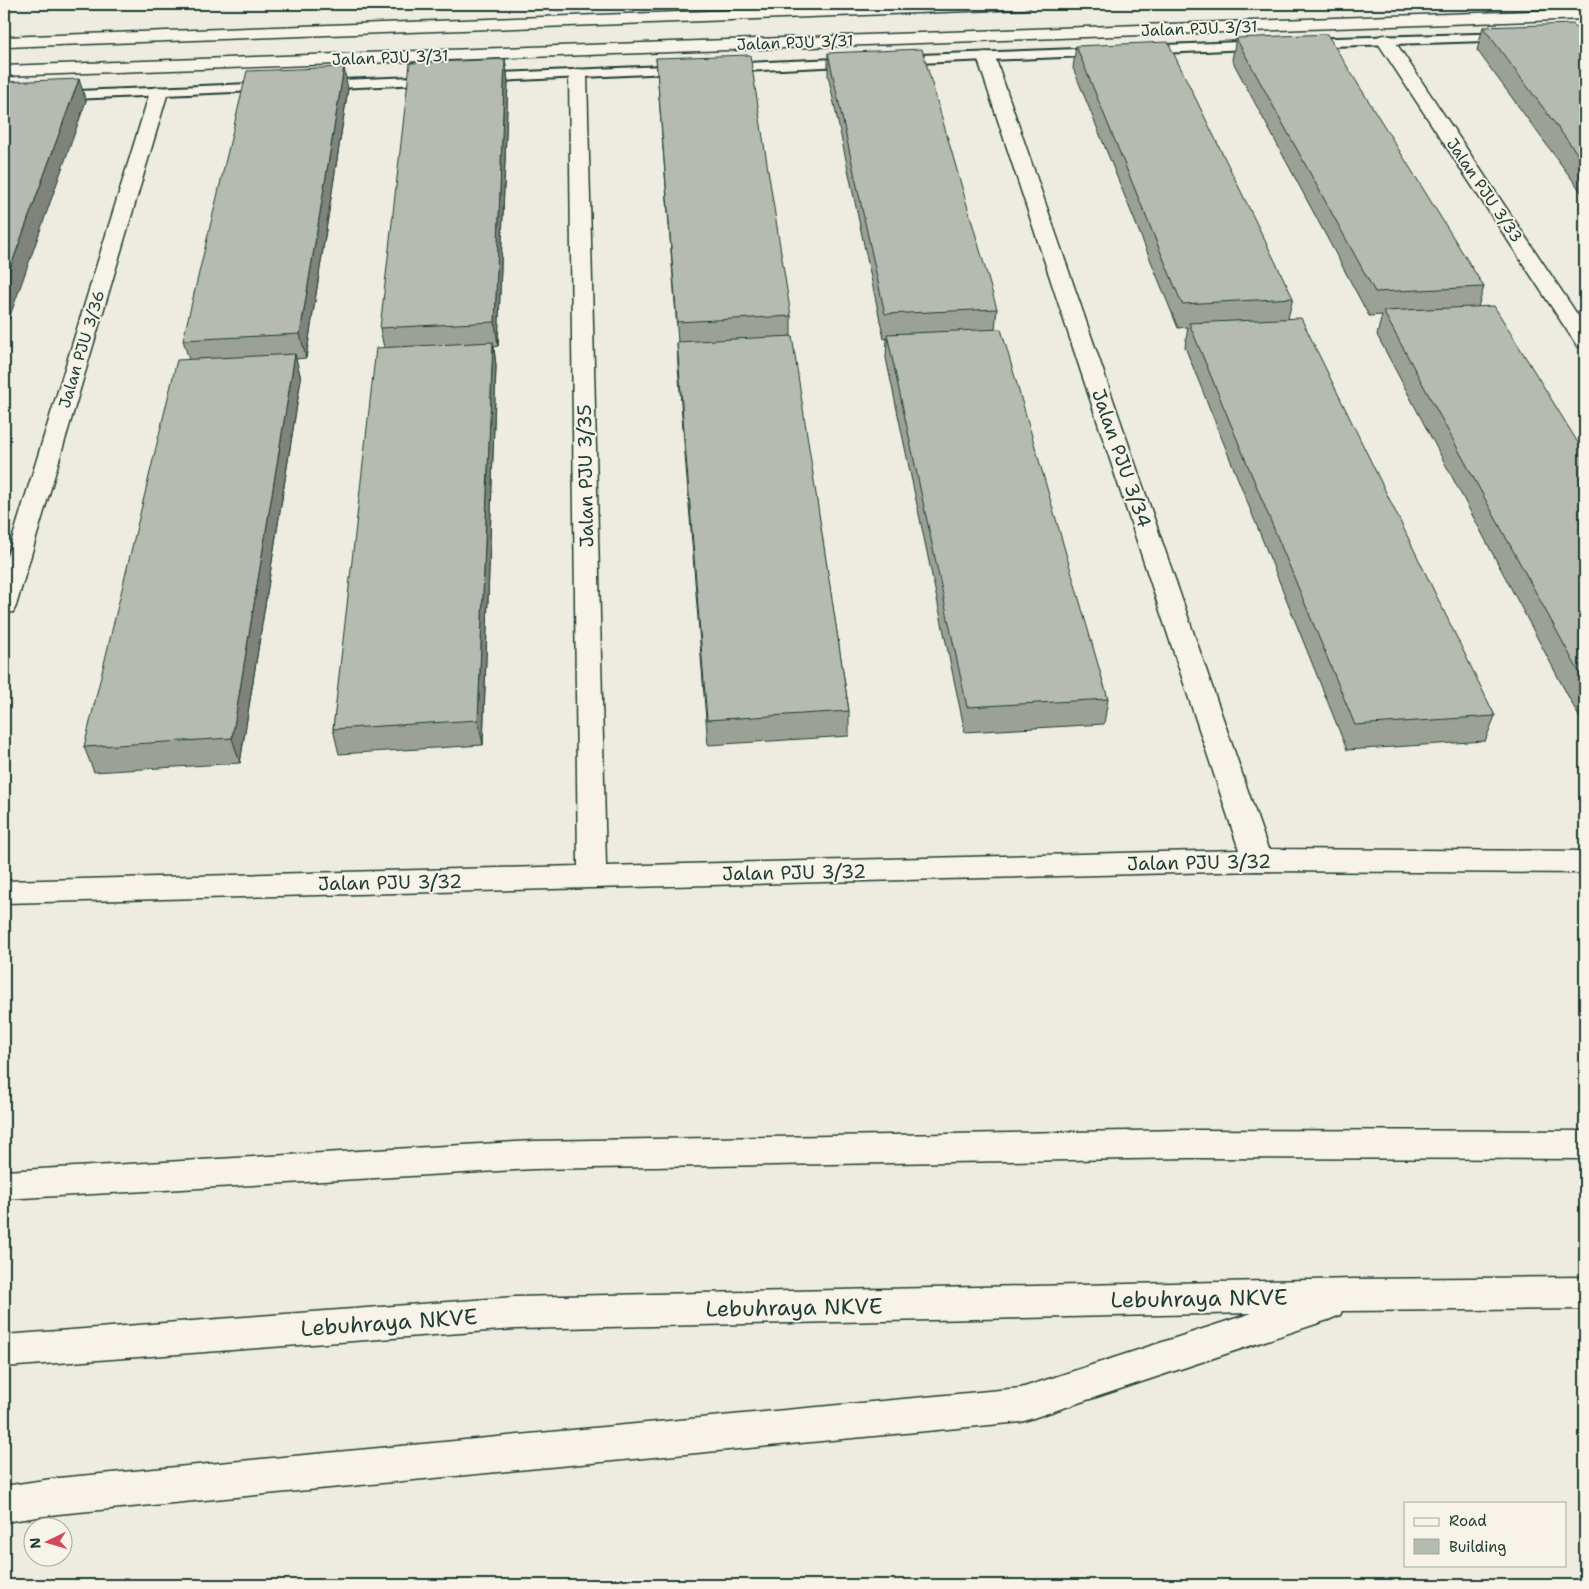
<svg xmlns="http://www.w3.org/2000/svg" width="1589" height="1589" viewBox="0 0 1589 1589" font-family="'Shantell Sans',sans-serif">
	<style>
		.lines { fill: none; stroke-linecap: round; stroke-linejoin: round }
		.service-casing { stroke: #1f3d34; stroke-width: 4 }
		.minor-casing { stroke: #1f3d34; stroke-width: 3 }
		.tertiary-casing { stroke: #1f3d34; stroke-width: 3 }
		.motorway-casing { stroke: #1f3d34; stroke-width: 3 }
		.service { fill: #f7f3e8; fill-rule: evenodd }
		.minor { fill: #f7f3e8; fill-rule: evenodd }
		.tertiary { fill: #f7f3e8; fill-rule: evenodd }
		.motorway { fill: #f7f3e8; fill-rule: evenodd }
		.wall { fill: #9ca197; stroke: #1f3d34 }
		.shaded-wall { fill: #7f837b; stroke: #1f3d34 }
		.building { fill: #b5bbb0; stroke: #1f3d34 }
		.labels { text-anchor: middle; stroke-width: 4; stroke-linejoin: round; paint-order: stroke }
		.far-street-label { font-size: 16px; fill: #1f3d34; stroke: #f7f3e8 }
		.street-label { font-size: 19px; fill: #1f3d34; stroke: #f7f3e8 }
		.near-street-label { font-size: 22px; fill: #1f3d34; stroke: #f7f3e8 }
	</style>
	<rect width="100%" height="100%" fill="#eeece1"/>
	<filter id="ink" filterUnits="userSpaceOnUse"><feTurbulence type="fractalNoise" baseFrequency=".02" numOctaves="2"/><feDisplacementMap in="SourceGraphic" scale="10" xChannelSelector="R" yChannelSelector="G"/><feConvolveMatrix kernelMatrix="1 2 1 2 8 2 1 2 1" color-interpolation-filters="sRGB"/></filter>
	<g filter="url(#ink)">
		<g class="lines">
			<defs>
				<g id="service">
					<polygon points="1585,31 1585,39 1551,40 1544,36 1551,32"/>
					<polygon points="1511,33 1518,37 1516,40 1301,47 1296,46 1294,43 1296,40 1301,39"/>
					<polygon points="1264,41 1269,42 1271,45 1269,48 1141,54 1136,53 1134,50 1136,47 1141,46"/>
					<polygon points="1104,48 1109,49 1111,52 1109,55 894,64 889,63 887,60 889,57 894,56"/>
					<polygon points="859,58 864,59 866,62 864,65 722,72 717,71 715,68 717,65 722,64"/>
					<polygon points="687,65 692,66 694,69 692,72 477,82 472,81 470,78 472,75 477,74"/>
					<polygon points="437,76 442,77 444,80 442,83 317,89 312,88 310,85 312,82 317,81"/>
					<polygon points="273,83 278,84 280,87 278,90 4,102 4,94"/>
				</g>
				<g id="minor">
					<polygon points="1385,35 1391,36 1394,40 1585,326 1585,347 1577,346 1574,341 1376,40 1379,36"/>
					<polygon points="986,52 992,53 995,57 1268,849 1585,851 1585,873 1257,871 4,903 4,881 578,866 569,74 572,70 578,69 584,70 587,74 606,866 1239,850 977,57 980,53"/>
					<polygon points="159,87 165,88 168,92 16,606 13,612 4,614 4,566 150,92 153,88"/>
				</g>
				<g id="tertiary">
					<polygon points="895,4 1031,4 1029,8 1023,9 4,47 4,37"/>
					<polygon points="1585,9 1585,19 4,76 4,66"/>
				</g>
				<g id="motorway">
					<polygon points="1189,1130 1585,1131 1585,1159 1189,1158 534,1169 4,1199 4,1171 534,1141"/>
					<polygon points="1585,1277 1585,1309 1342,1311 1340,1315 1328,1320 1021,1422 58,1514 4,1522 4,1486 58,1478 1021,1388 1252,1313 515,1329 4,1367 4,1335 515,1297 1355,1279"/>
				</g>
			</defs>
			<use href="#service" class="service-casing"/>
			<use href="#minor" class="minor-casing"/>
			<use href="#tertiary" class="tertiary-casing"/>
			<use href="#motorway" class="motorway-casing"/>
			<use href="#service" class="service"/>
			<use href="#minor" class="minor"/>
			<use href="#tertiary" class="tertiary"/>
			<use href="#motorway" class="motorway"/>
		</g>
		<g class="wall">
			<polygon points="1483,27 1585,39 1585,197 1477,50"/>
			<polygon points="1236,38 1484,287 1478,307 1585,454 1585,728 1377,335 1382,315 1369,316 1232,60"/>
			<polygon points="1076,46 1293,298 1288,318 1495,716 1485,741 1347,750 1185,347 1188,327 1178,328 1073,68"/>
			<polygon points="828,53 997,309 995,329 1108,699 1104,724 965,732 886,358 887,338 884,339 828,75"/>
			<polygon points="656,58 791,316 791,336 849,711 849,736 708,745 678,366 677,342 678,342"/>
			<polygon points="505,59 508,81 498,346 494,347 496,366 483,745 339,754 333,729 384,348 380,328"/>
			<polygon points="348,89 306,358 296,359 301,379 240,763 94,772 84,747 189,360 183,340"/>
		</g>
		<g class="shaded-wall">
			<polygon points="505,59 508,81 498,346 495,322"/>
			<polygon points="344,67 348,89 306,358 300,334"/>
			<polygon points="79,79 86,101 4,333 4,285"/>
			<polygon points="493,342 496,366 483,745 478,720"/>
			<polygon points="295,354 301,379 240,763 232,738"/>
		</g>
		<g class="building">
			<polygon points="1573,24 1585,39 1585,164 1483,27"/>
			<polygon points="1327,34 1484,287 1375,292 1236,38"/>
			<polygon points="1168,42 1293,298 1182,304 1076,46"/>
			<polygon points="922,49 997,309 885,314 828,53"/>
			<polygon points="750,55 791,316 677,322 656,58"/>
			<polygon points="505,59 495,322 380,328 410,63"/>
			<polygon points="344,67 300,334 183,340 247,71"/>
			<polygon points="79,79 4,285 4,82"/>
			<polygon points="1494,306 1585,454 1585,683 1383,311"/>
			<polygon points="1301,318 1495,716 1355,725 1189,323"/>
			<polygon points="1001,329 1108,699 967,707 887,334"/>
			<polygon points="792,336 849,711 707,720 677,342"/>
			<polygon points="493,342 478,720 333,729 376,348"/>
			<polygon points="295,354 232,738 84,747 177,360"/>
		</g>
	</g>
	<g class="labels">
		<g class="far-street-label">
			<text transform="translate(1199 28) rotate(-2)" y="6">Jalan PJU 3/31</text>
			<text transform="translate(795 42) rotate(-2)" y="6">Jalan PJU 3/31</text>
			<text transform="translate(390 57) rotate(-2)" y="6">Jalan PJU 3/31</text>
			<text transform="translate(1485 190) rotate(56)" y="6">Jalan PJU 3/33</text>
			<text transform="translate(81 349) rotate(-73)" y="6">Jalan PJU 3/36</text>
		</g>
		<g class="street-label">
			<text transform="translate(1122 458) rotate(71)" y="7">Jalan PJU 3/34</text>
			<text transform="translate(585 476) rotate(-91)" y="7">Jalan PJU 3/35</text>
			<text transform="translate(1199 862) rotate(-1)" y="7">Jalan PJU 3/32</text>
			<text transform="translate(794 872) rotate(-1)" y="7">Jalan PJU 3/32</text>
			<text transform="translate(390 882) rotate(-1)" y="7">Jalan PJU 3/32</text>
		</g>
		<g class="near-street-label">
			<text transform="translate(1199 1298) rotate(-1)" y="8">Lebuhraya NKVE</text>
			<text transform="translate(794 1307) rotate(-1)" y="8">Lebuhraya NKVE</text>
			<text transform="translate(389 1322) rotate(-4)" y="8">Lebuhraya NKVE</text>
		</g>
	</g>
	<rect width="1589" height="1589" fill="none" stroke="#f7f3e8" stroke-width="20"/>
	<rect x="10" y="10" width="1569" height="1569" fill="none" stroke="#1f3d34" stroke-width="2" filter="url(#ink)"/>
	<rect x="1404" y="1502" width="162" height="65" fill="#f7f3e8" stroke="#a1aaa0"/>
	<rect x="1414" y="1518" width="25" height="8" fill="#f7f3e8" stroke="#a1aaa0"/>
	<text x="1449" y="1526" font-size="15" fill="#1f3d34">Road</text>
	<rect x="1414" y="1539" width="25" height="15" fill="#b5bbb0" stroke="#a1aaa0"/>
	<text x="1449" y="1552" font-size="15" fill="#1f3d34">Building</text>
	<g transform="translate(48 1542) rotate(265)"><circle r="24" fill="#f7f3e8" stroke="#a1aaa0"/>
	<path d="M0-4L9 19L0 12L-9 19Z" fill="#d1495b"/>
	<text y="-8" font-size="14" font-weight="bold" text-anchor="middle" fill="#1f3d34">N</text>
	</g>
</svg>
